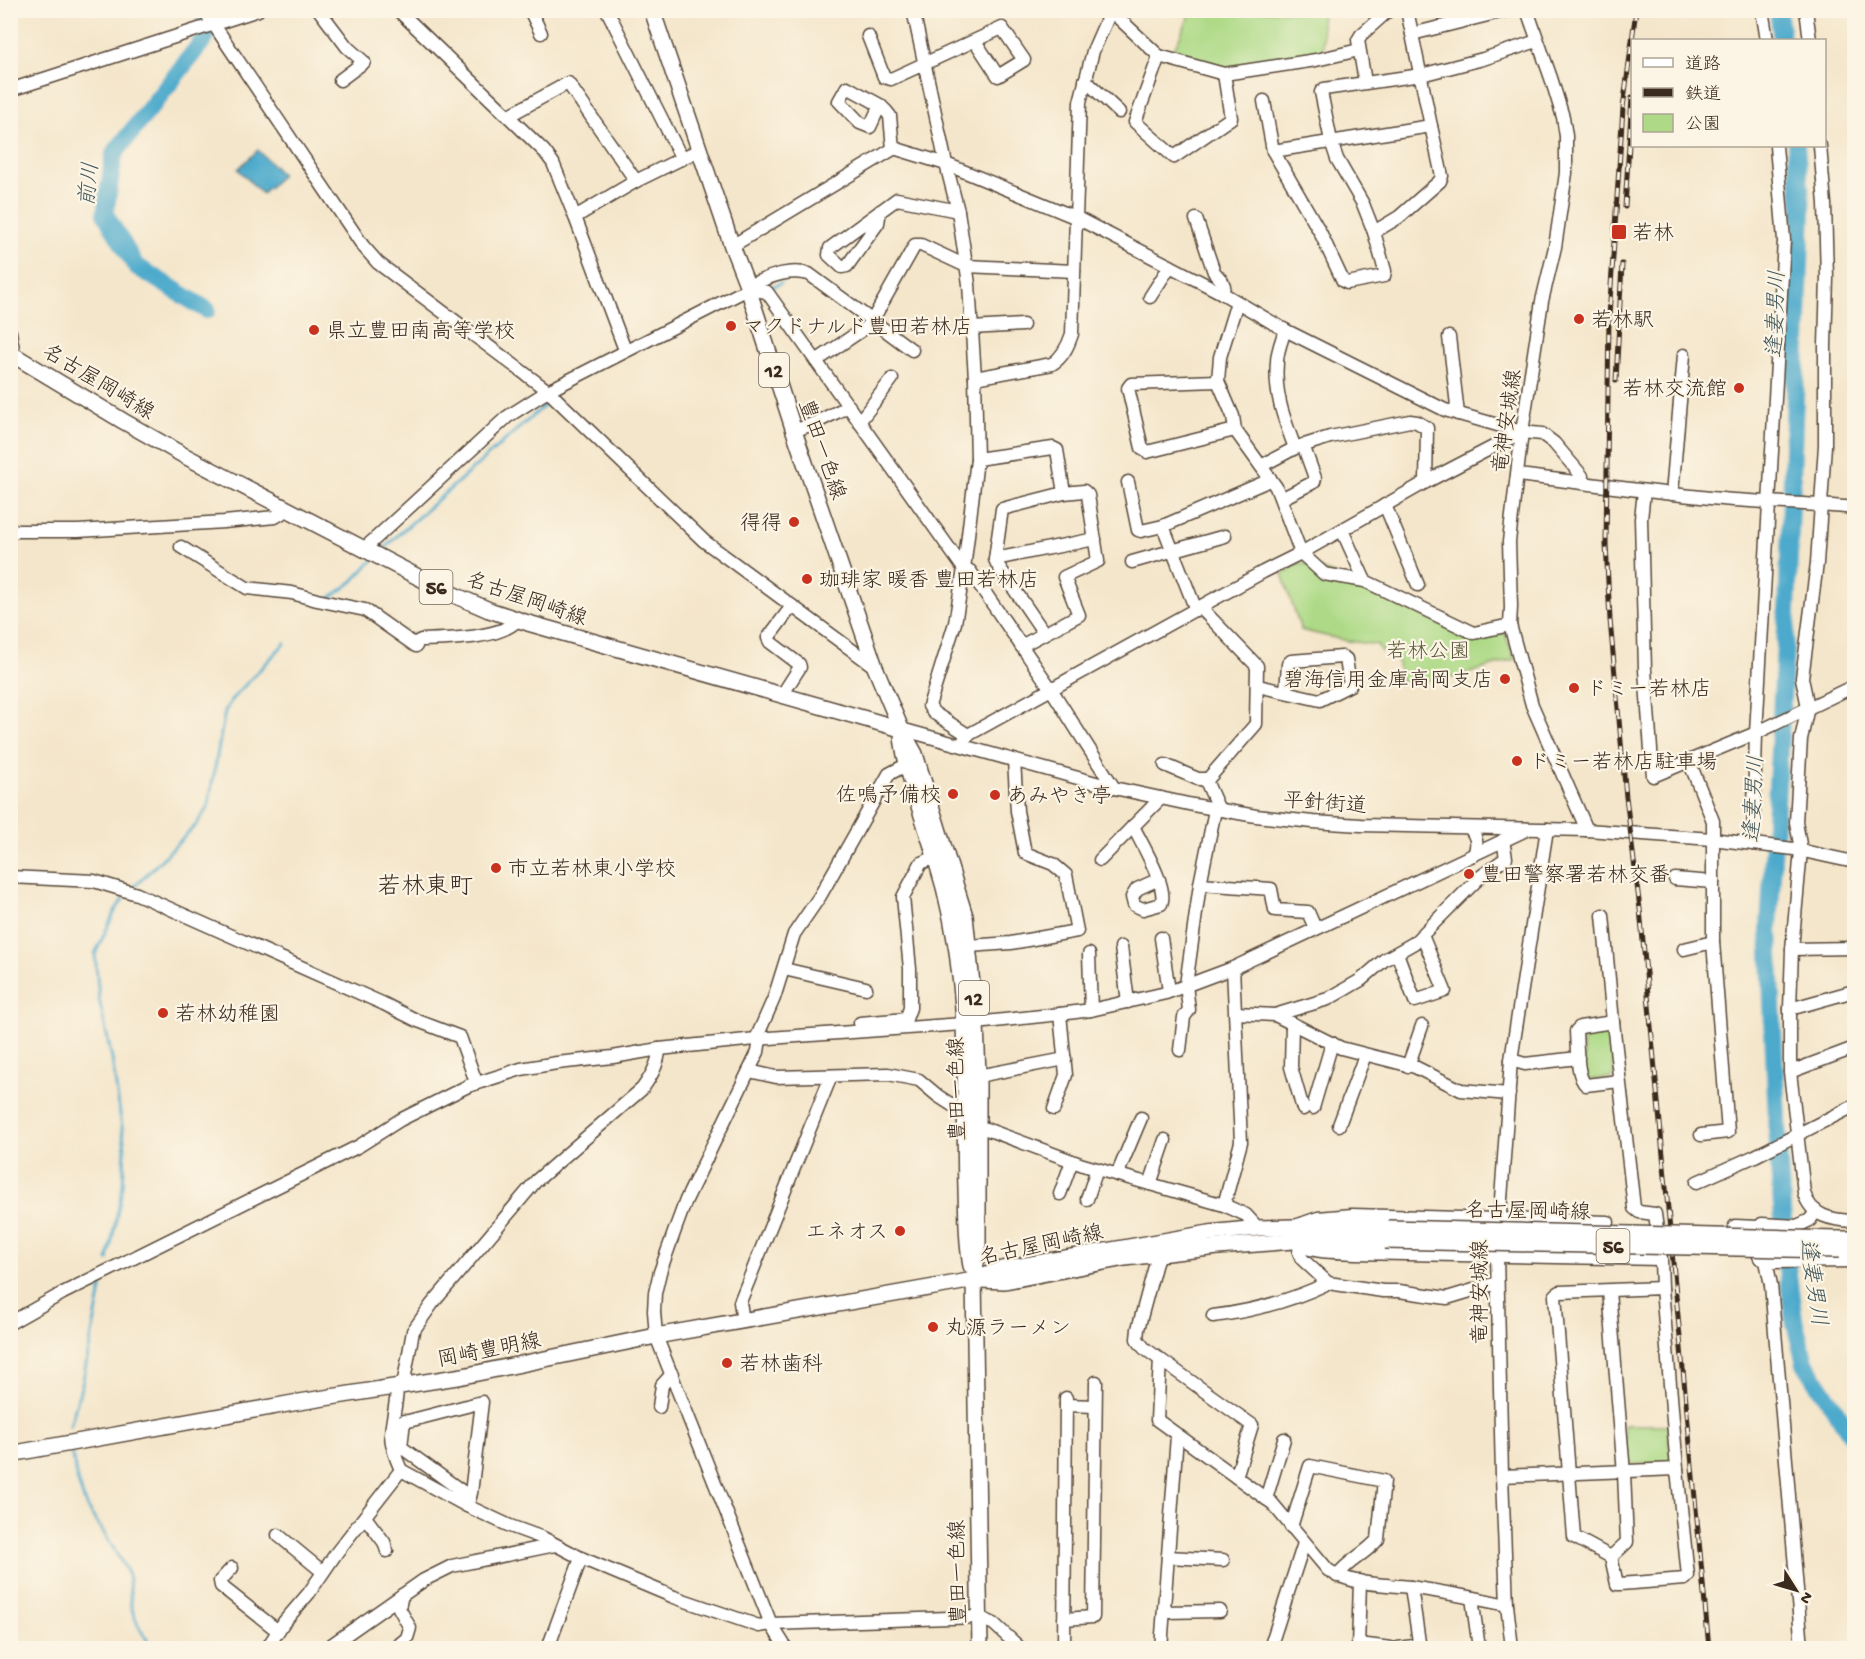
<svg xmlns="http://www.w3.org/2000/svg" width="1865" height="1659" viewBox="0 0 1865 1659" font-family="'Gochi Hand','Klee One',sans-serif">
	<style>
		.green { fill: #aeda87; stroke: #748252; stroke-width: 1.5 }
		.water { fill: #4eaacc; stroke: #446a75; stroke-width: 1.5 }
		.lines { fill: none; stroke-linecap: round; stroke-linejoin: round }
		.stream { stroke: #4eaacc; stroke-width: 3 }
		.river { stroke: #4eaacc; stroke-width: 18 }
		.minor-casing { stroke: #574638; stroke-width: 15 }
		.major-casing { stroke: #574638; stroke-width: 18 }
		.minor { stroke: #fff; stroke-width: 12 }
		.major { stroke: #fff; stroke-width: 15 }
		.rail-casing { stroke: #3b2a1e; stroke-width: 5 }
		.rail { stroke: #fcf5e5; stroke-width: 3; stroke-dasharray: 9; stroke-linecap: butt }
		.major-bridge-casing { stroke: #574638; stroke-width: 18; stroke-linecap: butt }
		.major-bridge { stroke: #fff; stroke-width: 15 }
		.poi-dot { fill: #c8321e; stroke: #fcf5e5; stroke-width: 2 }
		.labels { text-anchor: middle; stroke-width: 4.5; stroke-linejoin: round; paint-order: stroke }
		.shield { fill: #fcf5e5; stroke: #75675a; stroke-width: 1.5 }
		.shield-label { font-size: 20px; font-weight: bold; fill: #3b2a1e }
		.poi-label { font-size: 21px; fill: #3b2a1e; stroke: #fcf5e5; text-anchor: start }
		.street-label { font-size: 21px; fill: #3b2a1e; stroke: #fcf5e5 }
		.park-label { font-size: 21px; fill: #585638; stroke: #fcf5e5 }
		.water-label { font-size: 22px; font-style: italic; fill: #42575b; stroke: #fcf5e5 }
		.quarter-label { font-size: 24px; fill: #3b2a1e; stroke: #fcf5e5 }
	</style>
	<rect width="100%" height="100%" fill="#fcf5e5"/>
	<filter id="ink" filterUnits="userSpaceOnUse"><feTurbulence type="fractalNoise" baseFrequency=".0167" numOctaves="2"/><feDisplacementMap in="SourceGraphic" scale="12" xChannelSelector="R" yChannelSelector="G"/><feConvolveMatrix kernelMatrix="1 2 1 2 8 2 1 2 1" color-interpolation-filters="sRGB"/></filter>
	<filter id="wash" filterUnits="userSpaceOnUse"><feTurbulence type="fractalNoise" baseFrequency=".008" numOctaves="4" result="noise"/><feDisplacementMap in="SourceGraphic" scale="24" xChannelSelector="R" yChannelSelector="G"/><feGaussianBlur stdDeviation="1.35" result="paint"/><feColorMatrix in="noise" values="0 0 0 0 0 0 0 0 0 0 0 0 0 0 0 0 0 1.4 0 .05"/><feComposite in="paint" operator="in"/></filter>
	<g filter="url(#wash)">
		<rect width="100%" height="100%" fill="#f4e6cb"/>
		<g class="green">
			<polygon points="1192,11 1321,11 1324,52 1230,73 1171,55"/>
			<polygon points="1299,563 1305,564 1372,588 1466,635 1504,632 1515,659 1456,677 1400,683 1397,650 1380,651 1378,645 1348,641 1301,630 1282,574"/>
			<polygon points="1607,1030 1610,1032 1614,1075 1611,1078 1590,1080 1586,1077 1582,1036 1586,1031"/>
			<polygon points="1624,1425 1668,1425 1671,1463 1627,1464"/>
		</g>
		<polygon class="water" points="258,150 282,175 262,194 238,169"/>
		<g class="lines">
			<g class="stream">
				<polyline points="769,288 781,283"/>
				<polyline points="380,553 399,534 552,399"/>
				<polyline points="329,599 352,582 373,560"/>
				<polyline points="132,889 196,825 208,807 225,711 232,699 285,643"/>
				<polyline points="108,1260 123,1185 125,1148 112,1059 99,999 95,954 115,911 125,896"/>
				<polyline points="70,1426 82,1384 103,1280"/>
				<polyline points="72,1454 78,1483 87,1508 106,1536 127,1571 129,1579 131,1607 138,1625 152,1648"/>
			</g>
			<g class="river">
				<polyline points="1778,10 1782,40"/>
				<polyline points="205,11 205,38 114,154 105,214 136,266 207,310"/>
				<polyline points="1796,146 1802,209 1787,611 1769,928 1774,1053 1779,1166 1786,1260 1794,1320 1805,1363 1854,1439"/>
			</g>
		</g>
	</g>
	<g filter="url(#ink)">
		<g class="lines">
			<defs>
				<g id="minor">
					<polyline points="204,10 363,246 378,263 548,391 704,541 875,667"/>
					<polyline points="319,10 347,47 364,62 340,80"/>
					<polyline points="398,10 508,116 544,151 553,163 575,217 625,350"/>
					<polyline points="530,10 541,33"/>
					<polyline points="607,10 682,159"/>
					<polyline points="913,10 946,164 958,211 969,284 975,378 977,459 964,569 955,623 929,706 934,713 968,735"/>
					<polyline points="1110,10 1159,56 1135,122 1174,157 1231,118 1224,74 1316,60 1359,50"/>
					<polyline points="1407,10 1431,126"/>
					<polyline points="1527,10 1551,78 1563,117 1566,136 1566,173 1555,247 1542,301 1522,432 1511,524 1509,542 1511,607 1510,625 1532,705 1587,830"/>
					<polyline points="1762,10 1767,40"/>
					<polyline points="1806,10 1810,40"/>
					<polyline points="1412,34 1508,10"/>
					<polyline points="868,36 884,77 891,79 1002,28 1024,60 998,76 975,41"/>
					<polyline points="1159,56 1224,74"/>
					<polyline points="1085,80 1119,112"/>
					<polyline points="1365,82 1358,40 1361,35 1389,10"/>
					<polyline points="10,90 258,10"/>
					<polyline points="1264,101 1273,151"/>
					<polyline points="880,105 870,127 860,123 839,101 847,87 880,105 886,111 890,116 893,149"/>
					<polyline points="508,116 568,83 636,181"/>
					<polygon points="1431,126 1442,176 1440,181 1399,217 1374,232 1385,271 1384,276 1347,283 1343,281 1320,232 1273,151"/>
					<path d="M1820,146L1825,204L1827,278L1825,345V445L1817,563L1802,678L1808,707L1801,739L1796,822L1801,850L1792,949L1790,1009V1072L1804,1193C1811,1217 1832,1220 1854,1221"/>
					<polyline points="880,211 878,223 847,266 842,267 829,255 830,248 897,199 958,211"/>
					<polyline points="575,217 636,181 699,150"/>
					<polyline points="1196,219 1214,272 1222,281 1224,286 1222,293"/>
					<polyline points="1374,232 1363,204 1337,159 1331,141 1321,92 1324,89 1421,75 1483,59 1537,41"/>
					<polyline points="732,246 893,149 897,149 946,164 1077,218 1222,293 1285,330 1445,410 1522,432 1542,434 1554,443 1582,476"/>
					<path d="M747,286C768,278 787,268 809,274L912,350"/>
					<polyline points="1150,297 1170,266"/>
					<polyline points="1237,302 1220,357 1218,381 1233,416 1235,430 1276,487 1301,553 1324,574 1365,581 1474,633 1510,625"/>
					<polyline points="971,328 1023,325"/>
					<path d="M1285,330C1282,340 1277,351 1277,362C1274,394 1284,419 1295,448"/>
					<polyline points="10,332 14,355"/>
					<polyline points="1449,337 1458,414"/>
					<polyline points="816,361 865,328 872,321 915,245 921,245 966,266 1074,271"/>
					<path d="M975,378L1052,364C1063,357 1068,346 1072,334L1080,102L1093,51L1111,10"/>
					<polyline points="1218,381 1131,384 1128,388 1142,448 1147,452 1235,430"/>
					<polyline points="859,422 892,379"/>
					<polyline points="794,431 815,423 849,406"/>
					<polyline points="977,459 1053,448 1057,450 1064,493 1084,491 1088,495 1098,561 1064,577 1079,615 1021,646"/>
					<polyline points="1261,466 1295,448 1330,437 1410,421 1417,422 1427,428 1426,482"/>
					<path d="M1518,475C1586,483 1654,493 1722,499C1766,503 1810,503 1854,508"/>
					<polyline points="1128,482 1138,530 1141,531 1163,526"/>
					<polyline points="1644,491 1641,519 1645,670 1653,776 1756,733 1854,686"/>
					<polyline points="1672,494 1684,355"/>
					<polyline points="1281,499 1314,482 1315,478 1303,445"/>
					<polyline points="1385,505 1418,585"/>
					<polyline points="1342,530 1365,581"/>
					<polyline points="10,531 78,531 224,522 275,517 287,510"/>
					<path d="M181,547L247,588L292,593L317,600L365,610L416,646L417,642L421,640C445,639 502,639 517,620"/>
					<polyline points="365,548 507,417 548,391 748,289 767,292 964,569 970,571 1051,689 1114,788"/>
					<polyline points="995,559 1095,539"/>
					<polyline points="1132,562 1225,536"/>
					<polyline points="1200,607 1257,666 1256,724 1208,779 1207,783 1219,810"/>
					<polyline points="1196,610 1163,526 1263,483 1270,478"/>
					<polyline points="1044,633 997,564 995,559 1002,509 1064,493"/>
					<polyline points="1258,686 1320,700 1350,685 1346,659 1342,657 1291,661 1288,664 1286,691"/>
					<polyline points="782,695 800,667 799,664 770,642 768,638 792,606"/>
					<polyline points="901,729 1114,788 1193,805 1256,816 1313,822 1361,825 1587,830 1712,839 1794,849 1854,862"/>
					<polyline points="964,740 968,735 1263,572 1301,553 1426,482 1522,432"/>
					<polyline points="1689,761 1713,821 1713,942 1728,1132 1701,1135"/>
					<polyline points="1165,765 1198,779 1208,779"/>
					<path d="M1133,826C1141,843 1169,888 1161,904L1143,909L1134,905L1132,897L1137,889L1159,879"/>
					<path d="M1470,828C1477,838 1478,843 1474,855"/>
					<polyline points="1753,844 1756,733 1784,240 1776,146"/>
					<polyline points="1100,860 1161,798"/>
					<polyline points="10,877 94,881 137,894 384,1004 418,1021 460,1037 476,1082"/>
					<polyline points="1675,879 1713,882"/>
					<polyline points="1200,884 1271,889 1275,910 1308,912 1315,928"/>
					<polyline points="1603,915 1613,1022 1634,1208 1639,1212 1655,1214 1661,1259 1662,1288"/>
					<polyline points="1161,938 1169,991"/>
					<polyline points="969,946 1011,943 1077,931 1066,875 1053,864 1025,853 1017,811 1014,760"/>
					<polyline points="1121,947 1128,1002"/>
					<polyline points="1684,949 1713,942"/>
					<polyline points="1792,949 1854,948"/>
					<polyline points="1397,953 1415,1001 1445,991 1422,935"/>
					<polyline points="1089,954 1091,1010"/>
					<polyline points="784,969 866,988"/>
					<polyline points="1790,1009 1854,991"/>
					<polyline points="1236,1013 1275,1015 1328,999 1361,980 1384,960 1414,943 1480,877 1506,858 1503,840"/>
					<polyline points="1275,1015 1341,1048 1415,1067 1461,1090 1509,1094"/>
					<path d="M1613,1022L1580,1027L1576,1031C1577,1044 1576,1077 1586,1085L1619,1081"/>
					<polyline points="860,1023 906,1019 910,1008 910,969 903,897 921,863 936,857"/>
					<polyline points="1292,1024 1291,1067 1303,1109"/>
					<polyline points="756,1039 774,998 794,934 820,896 889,774 906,765"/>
					<polyline points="760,1039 758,1052 686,1200 676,1227 660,1272 655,1293 654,1311 656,1336 771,1624 786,1648"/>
					<polyline points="1180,1050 1184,1017 1189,1010 1186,985 1200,884 1215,810"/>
					<polyline points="1511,1060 1525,1064 1578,1058"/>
					<polyline points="1408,1066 1422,1026"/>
					<polyline points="749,1071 776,1077 888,1074 919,1080 938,1096 966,1114"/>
					<polyline points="1790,1072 1854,1048"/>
					<polyline points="978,1076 1065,1059"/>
					<polyline points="1313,1108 1332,1043"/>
					<polyline points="1054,1109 1066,1075 1060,1014"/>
					<polyline points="1339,1125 1365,1055"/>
					<polyline points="978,1126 1083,1165 1224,1205 1246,1215 1258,1228"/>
					<polyline points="1117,1175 1141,1118"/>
					<polyline points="1697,1182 1755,1156 1854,1106"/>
					<polyline points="1150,1184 1165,1140"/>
					<polyline points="1060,1194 1072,1161"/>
					<polyline points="1087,1199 1097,1169"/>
					<polyline points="1224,1205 1241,1142 1233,968"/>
					<path d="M1816,1211L1810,1220L1797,1226L1762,1224C1752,1231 1755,1248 1760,1258L1771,1262L1854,1261"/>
					<polyline points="1298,1225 1318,1218 1352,1215 1608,1222"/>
					<polyline points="1735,1226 1758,1227"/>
					<path d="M1296,1243C1308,1253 1340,1252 1355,1253L1661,1259"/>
					<polyline points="1300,1247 1299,1252 1302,1259 1328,1283 1383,1291 1399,1291 1447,1298 1497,1283"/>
					<polyline points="1158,1255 1138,1329 1137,1339 1144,1348 1252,1425 1236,1477"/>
					<polyline points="1766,1261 1771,1285 1802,1648"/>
					<polygon points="1662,1288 1677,1469 1688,1576 1685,1579 1620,1584 1617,1584 1611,1557 1574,1537 1555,1296 1557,1294 1560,1292"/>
					<polyline points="1609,1291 1624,1473 1627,1542 1611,1557"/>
					<path d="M1213,1316C1253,1311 1291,1301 1328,1283"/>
					<polyline points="743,1321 740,1302 831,1076"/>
					<polyline points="10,1323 63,1293 359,1146 400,1120 468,1086 521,1069 557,1063 613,1057 659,1049 756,1039 976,1023 1060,1014 1091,1010 1166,993 1233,968 1528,829"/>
					<path d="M1160,1359L1157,1420L1272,1503L1328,1570C1351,1585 1383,1584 1410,1587C1443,1592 1475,1598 1507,1605"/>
					<path d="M403,1386L413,1331L432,1304L536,1181L642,1089C651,1077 659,1064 659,1049"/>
					<path d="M397,1387C397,1403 392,1418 391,1434C391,1447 396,1459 401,1470L465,1505L510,1526L543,1538L581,1558L674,1597L759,1626L771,1624L979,1617L994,1624L1020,1648"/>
					<polyline points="1066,1405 1095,1406"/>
					<polyline points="659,1407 662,1385 672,1374"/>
					<polyline points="404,1421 401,1447 470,1497"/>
					<polyline points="393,1425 482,1402 471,1493 467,1506"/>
					<polyline points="1502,1476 1677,1469"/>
					<polyline points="1266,1499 1284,1439"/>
					<polyline points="365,1517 384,1542 387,1551"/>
					<path d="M1291,1527L1310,1466L1384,1481L1378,1539C1366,1554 1347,1561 1337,1576"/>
					<polyline points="278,1535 323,1572"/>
					<polyline points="1168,1557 1223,1560"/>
					<polyline points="232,1568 220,1581 221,1586 278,1631"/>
					<polyline points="1472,1598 1479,1648"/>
					<polyline points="1164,1612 1220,1611"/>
					<polyline points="1064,1619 1093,1617 1096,1382"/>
					<polyline points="1359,1644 1391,1648"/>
					<polyline points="267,1648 284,1622 309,1593 337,1552 401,1470"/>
					<polyline points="327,1648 424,1580 452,1566 555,1545"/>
					<polyline points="395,1648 407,1638 410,1628 399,1608 402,1595"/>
					<polyline points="548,1648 581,1558"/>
					<polyline points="1064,1648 1066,1398"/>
					<polyline points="1161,1648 1177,1436"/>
					<polyline points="1270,1648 1304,1543"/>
					<polyline points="1358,1648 1360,1581"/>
					<polyline points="1398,1648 1414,1646 1419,1642 1411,1587"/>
					<polyline points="1512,1648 1507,1605 1502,1476 1497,1255 1511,1060 1547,829"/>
				</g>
				<g id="major">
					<polyline points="652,10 732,246 746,282 794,431 875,667 901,729 915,754 965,916 976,1023 978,1076 978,1247 974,1280 980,1648"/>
					<polyline points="10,353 123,421 183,455 445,591 489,610 528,623 901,729"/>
					<path d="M902,738C908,779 923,816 935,856C948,897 957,941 961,985C968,1053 964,1121 966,1189C967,1215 966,1241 971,1266"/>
					<polyline points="1837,1239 1854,1239"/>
					<polyline points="1840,1250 1854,1251"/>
					<polyline points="980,1280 1005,1281 1125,1258 1218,1247 1293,1241 1385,1241"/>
					<polyline points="10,1454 293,1403 463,1376 656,1336 974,1280 1002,1269 1209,1233 1258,1228 1294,1227 1388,1228"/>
				</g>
			</defs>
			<use href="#minor" class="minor-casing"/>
			<use href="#major" class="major-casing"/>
			<use href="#minor" class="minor"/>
			<use href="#major" class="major"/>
			<defs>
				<g id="rail">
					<polyline points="1636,10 1623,108 1609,316 1606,544 1610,620 1626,797 1640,909 1709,1648"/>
					<polyline points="1625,207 1632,97"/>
					<polyline points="1616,381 1622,264"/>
				</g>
			</defs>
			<use href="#rail" class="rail-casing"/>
			<use href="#rail" class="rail"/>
			<defs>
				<g id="major-bridge">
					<polyline points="1388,1228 1837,1239"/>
					<polyline points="1385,1241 1840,1250"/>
				</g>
			</defs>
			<use href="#major-bridge" class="major-bridge-casing"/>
			<use href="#major-bridge" class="major-bridge"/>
		</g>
	</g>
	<g class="poi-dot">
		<rect x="1611" y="224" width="16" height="16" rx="3"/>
		<circle cx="1579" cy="319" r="6"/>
		<circle cx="731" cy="326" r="6"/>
		<circle cx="314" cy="330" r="6"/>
		<circle cx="1739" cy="388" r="6"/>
		<circle cx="794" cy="522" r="6"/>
		<circle cx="807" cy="579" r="6"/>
		<circle cx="1505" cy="679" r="6"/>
		<circle cx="1574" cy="688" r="6"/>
		<circle cx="1517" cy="761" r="6"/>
		<circle cx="953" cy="794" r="6"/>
		<circle cx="995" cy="795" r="6"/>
		<circle cx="496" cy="868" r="6"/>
		<circle cx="1469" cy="874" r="6"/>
		<circle cx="163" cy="1013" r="6"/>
		<circle cx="900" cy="1231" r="6"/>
		<circle cx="933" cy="1327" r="6"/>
		<circle cx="727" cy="1363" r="6"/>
	</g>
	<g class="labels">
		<g class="shield">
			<rect x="759" y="353" width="30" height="34" rx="4.5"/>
			<rect x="419.5" y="570" width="33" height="34" rx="4.5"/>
			<rect x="959" y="981" width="30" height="34" rx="4.5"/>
			<rect x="1596.5" y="1229" width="33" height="34" rx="4.5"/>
		</g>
		<g class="shield-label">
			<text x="774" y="377">12</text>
			<text x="436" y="594">56</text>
			<text x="974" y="1005">12</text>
			<text x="1613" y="1253">56</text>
		</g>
		<g class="poi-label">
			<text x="1632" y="239">若林</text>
			<text x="1591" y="326">若林駅</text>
			<text x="743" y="333">マクドナルド豊田若林店</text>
			<text x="326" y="337">県立豊田南高等学校</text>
			<text x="1727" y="395" text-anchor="end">若林交流館</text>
			<text x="782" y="529" text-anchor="end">得得</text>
			<text x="819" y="586">珈琲家 暖香 豊田若林店</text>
			<text x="1493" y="686" text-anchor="end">碧海信用金庫高岡支店</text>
			<text x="1586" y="695">ドミー若林店</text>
			<text x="1529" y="768">ドミー若林店駐車場</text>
			<text x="941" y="801" text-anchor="end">佐鳴予備校</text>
			<text x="1007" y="802">あみやき亭</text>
			<text x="508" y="875">市立若林東小学校</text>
			<text x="1481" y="881">豊田警察署若林交番</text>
			<text x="175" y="1020">若林幼稚園</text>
			<text x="888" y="1238" text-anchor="end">エネオス</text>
			<text x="945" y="1334">丸源ラーメン</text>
			<text x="739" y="1370">若林歯科</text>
		</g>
		<g class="street-label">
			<text transform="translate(99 381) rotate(31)" y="7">名古屋岡崎線</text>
			<text transform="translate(1506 421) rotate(-82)" y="7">竜神安城線</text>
			<text transform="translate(823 449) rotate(71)" y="7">豊田一色線</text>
			<text transform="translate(527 598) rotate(19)" y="7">名古屋岡崎線</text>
			<text transform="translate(1325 802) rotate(4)" y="7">平針街道</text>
			<text transform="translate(956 1089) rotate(-91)" y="7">豊田一色線</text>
			<text transform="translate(1528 1210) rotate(1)" y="7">名古屋岡崎線</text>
			<text transform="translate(1041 1244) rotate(-12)" y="7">名古屋岡崎線</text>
			<text transform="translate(1479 1292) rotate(-90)" y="7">竜神安城線</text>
			<text transform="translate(489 1349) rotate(-11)" y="7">岡崎豊明線</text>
			<text transform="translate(957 1572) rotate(-91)" y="7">豊田一色線</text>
		</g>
		<g class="park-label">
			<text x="1428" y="657">若林公園</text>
		</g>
		<g class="water-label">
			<text transform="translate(87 184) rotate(-84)" y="8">前川</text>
			<text transform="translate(1774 314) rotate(-88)" y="8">逢妻男川</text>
			<text transform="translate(1752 799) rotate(-87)" y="8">逢妻男川</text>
			<text transform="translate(1815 1282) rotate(82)" y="8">逢妻男川</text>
		</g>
		<g class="quarter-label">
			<text x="425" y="893">若林東町</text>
		</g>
	</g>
	<rect width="1865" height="1659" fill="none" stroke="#fcf5e5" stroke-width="36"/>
	<rect x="1631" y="39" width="195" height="108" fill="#fcf5e5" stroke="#afa495" stroke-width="1.5"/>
	<rect x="1643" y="58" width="30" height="9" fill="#ffffff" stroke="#afa495" stroke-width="1.5"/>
	<text x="1685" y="69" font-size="18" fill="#3b2a1e">道路</text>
	<rect x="1643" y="88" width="30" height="9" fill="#3b2a1e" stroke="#afa495" stroke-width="1.5"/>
	<text x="1685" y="99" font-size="18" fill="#3b2a1e">鉄道</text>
	<rect x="1643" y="114" width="30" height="18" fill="#aeda87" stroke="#afa495" stroke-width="1.5"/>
	<text x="1685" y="129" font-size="18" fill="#3b2a1e">公園</text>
	<g transform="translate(1796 1590) rotate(127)" stroke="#fcf5e5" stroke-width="4.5" paint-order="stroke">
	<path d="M0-4.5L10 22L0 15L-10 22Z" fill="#3b2a1e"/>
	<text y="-9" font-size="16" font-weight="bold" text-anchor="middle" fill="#3b2a1e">N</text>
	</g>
</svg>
